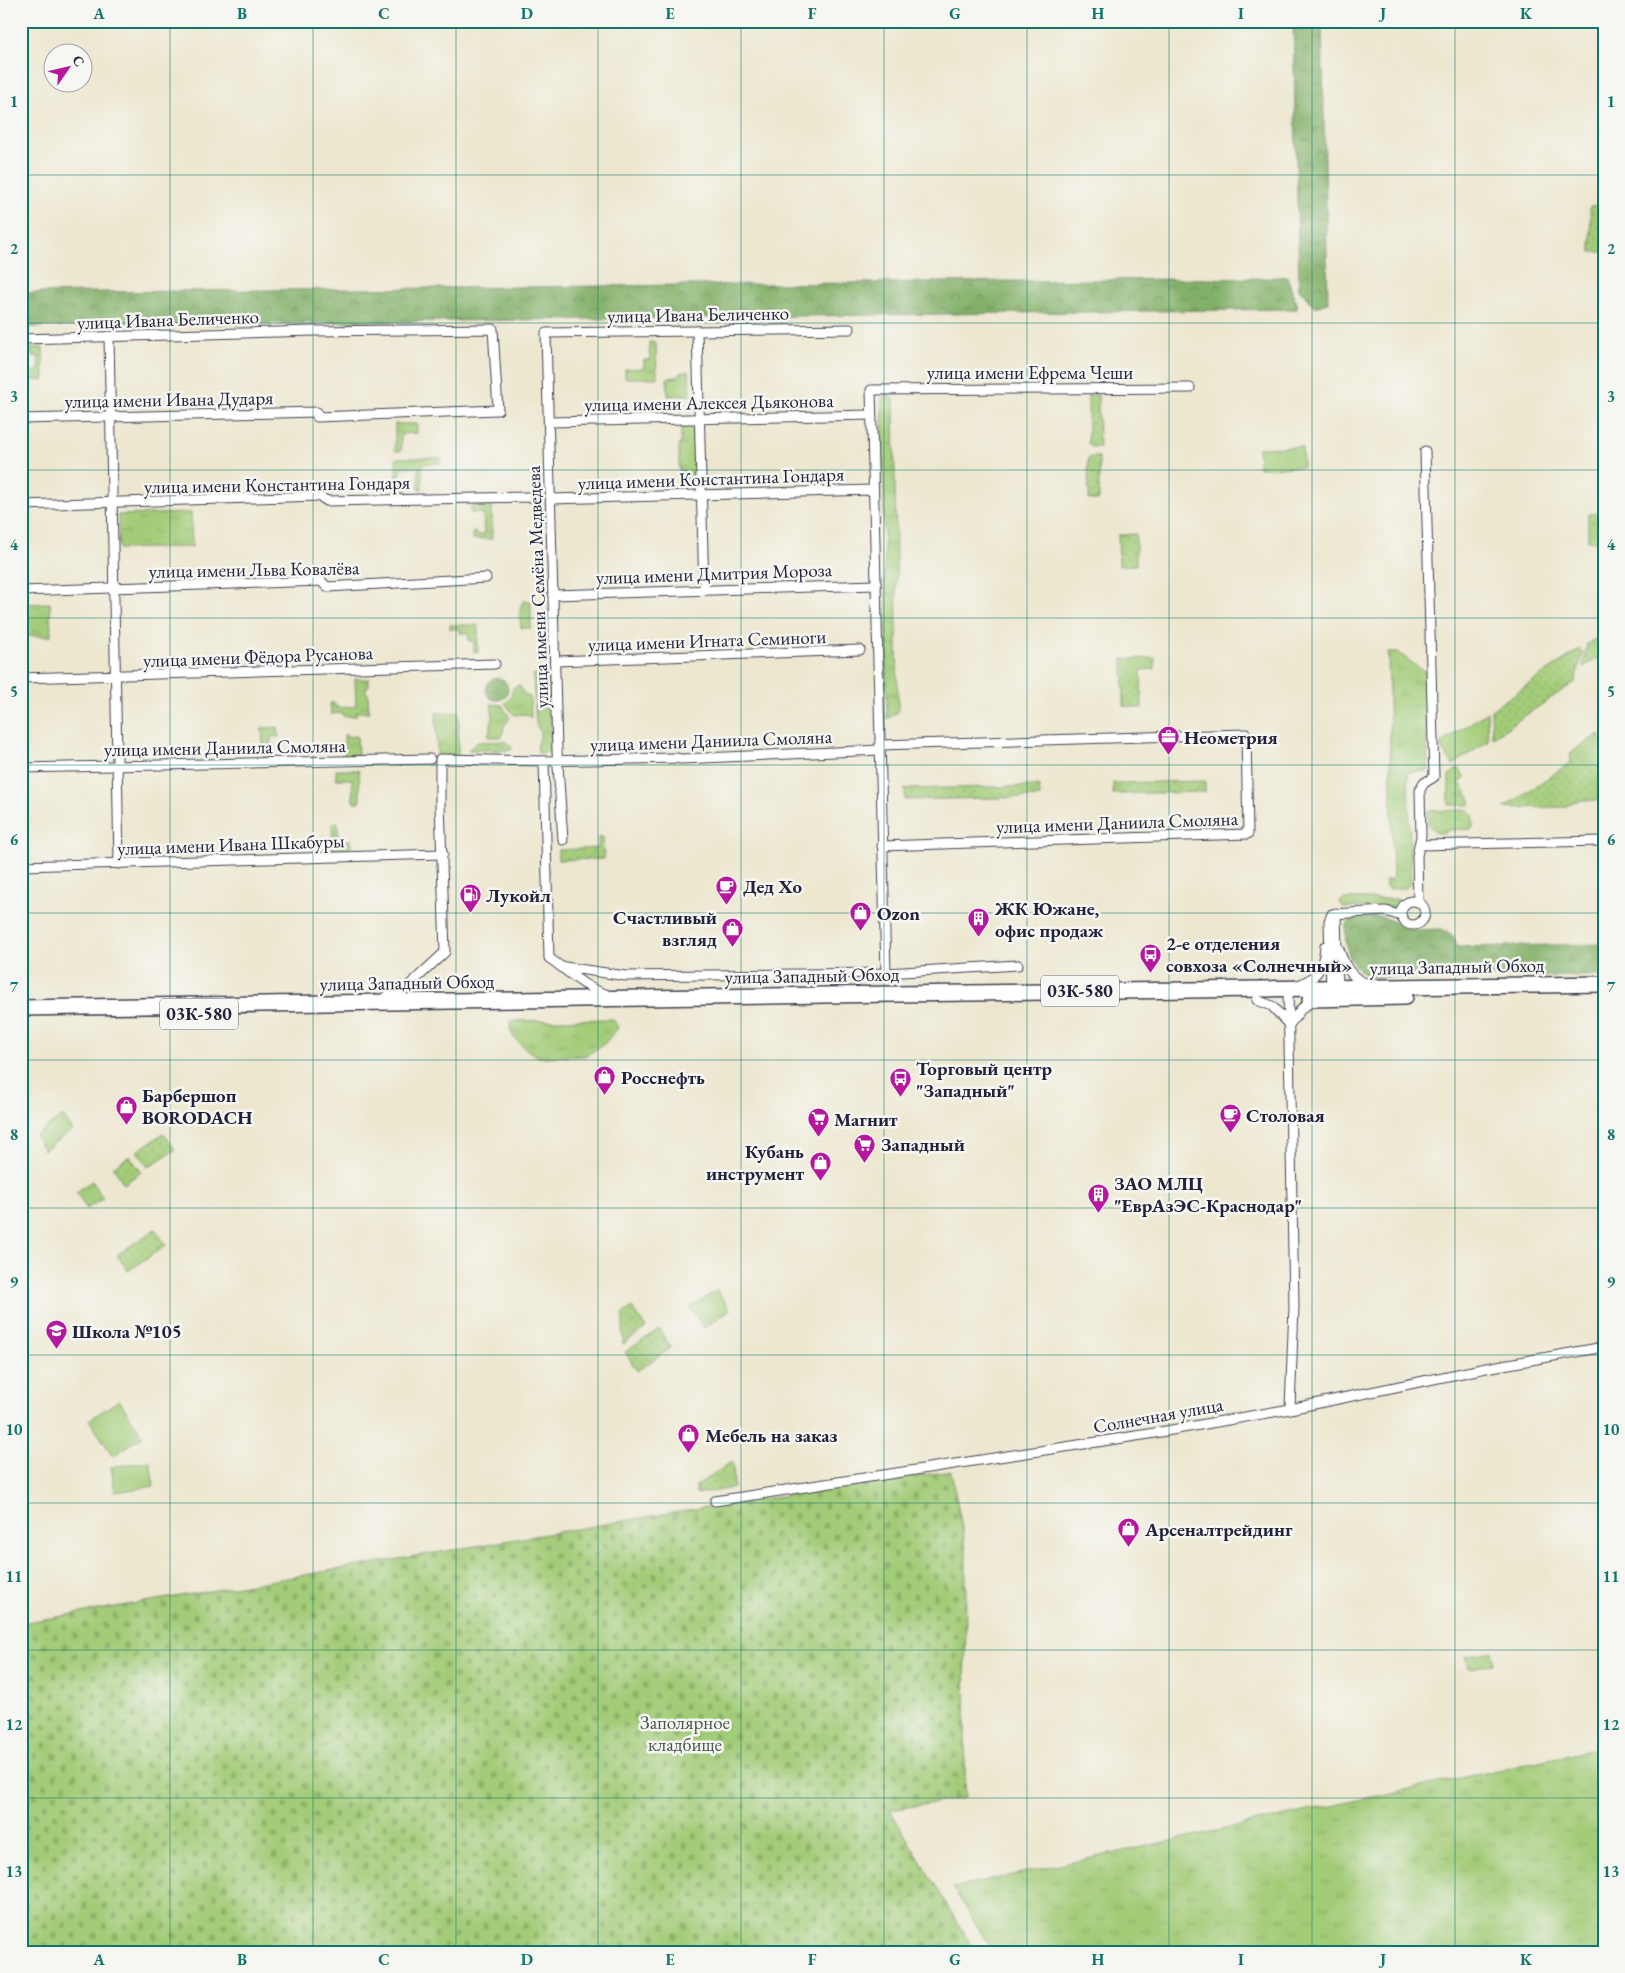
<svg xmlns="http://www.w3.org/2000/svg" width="1625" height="1973" viewBox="0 0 1625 1973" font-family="'EB Garamond',serif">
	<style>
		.grass { fill: url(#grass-tufts); stroke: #62775a }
		.forest { fill: url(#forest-crowns); stroke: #526952 }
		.cemetery { fill: url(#cemetery-stones); stroke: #62775a }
		.park { fill: url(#park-dots); stroke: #62775a }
		.pitch { fill: #a3cc78; stroke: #62775a }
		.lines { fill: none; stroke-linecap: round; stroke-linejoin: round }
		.minor-casing { stroke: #404051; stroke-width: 11 }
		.trunk-casing { stroke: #404051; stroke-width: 18 }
		.minor { stroke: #fff; stroke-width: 9 }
		.trunk { stroke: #fff; stroke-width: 15 }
		.grid { fill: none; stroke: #0f766e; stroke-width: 1; stroke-opacity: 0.55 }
		.labels { text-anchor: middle; stroke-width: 5; stroke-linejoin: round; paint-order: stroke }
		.shield { fill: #f6f6f2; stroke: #626272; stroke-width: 1 }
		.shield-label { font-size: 18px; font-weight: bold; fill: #22223b }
		.street-label { font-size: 19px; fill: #22223b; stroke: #f6f6f2 }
		.poi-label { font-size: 19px; font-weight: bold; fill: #22223b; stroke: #f6f6f2; text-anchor: start }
		.park-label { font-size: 19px; fill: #49554d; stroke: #f6f6f2 }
		.neatline { fill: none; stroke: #0f766e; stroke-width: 2 }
		.grid-label { font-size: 16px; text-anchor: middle; font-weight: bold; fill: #0f766e }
	</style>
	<defs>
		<pattern id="grass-tufts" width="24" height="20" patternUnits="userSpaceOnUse" patternTransform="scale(1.25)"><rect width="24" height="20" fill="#a3cc78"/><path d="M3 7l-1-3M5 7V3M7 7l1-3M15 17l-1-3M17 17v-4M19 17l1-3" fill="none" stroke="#8caf69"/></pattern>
		<pattern id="forest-crowns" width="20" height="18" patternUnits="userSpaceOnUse" patternTransform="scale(1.25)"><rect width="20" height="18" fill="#82b068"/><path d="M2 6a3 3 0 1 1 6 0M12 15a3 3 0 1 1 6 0" fill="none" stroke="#6a8f57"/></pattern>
		<pattern id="cemetery-stones" width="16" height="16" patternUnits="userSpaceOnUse" patternTransform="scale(1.25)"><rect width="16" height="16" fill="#a3cc78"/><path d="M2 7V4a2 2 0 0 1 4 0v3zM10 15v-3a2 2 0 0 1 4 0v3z" fill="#8caf69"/></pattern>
		<pattern id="park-dots" width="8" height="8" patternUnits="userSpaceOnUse" patternTransform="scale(1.25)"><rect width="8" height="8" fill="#a3cc78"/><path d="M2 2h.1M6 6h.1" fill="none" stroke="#8caf69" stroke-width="1.8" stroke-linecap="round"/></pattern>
	</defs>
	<rect width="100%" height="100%" fill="#f6f6f2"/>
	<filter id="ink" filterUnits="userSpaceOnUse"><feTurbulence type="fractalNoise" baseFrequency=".02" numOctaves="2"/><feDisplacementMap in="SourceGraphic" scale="10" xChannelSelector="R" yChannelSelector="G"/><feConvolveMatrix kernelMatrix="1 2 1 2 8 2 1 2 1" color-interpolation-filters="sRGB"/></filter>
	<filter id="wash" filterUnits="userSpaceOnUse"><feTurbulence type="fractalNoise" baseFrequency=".0096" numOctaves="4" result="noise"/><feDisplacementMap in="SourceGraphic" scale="20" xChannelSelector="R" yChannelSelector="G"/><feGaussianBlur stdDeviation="1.12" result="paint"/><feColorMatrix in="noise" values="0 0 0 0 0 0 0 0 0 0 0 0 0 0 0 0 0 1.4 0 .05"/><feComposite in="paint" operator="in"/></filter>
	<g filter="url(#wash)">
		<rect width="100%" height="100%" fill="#ede7cf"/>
		<g class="grass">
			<polygon points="649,342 656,342 657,378 625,378 625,369 644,368 644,360 650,360"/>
			<polygon points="31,348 43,348 44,380 21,380 21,372 39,371 39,357 31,356"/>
			<polygon points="689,371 690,395 668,396 667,378 678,377 680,373"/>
			<polygon points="885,394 890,395 890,399 894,399 898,712 887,719 882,399"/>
			<polygon points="395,424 417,424 417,433 401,434 401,451 395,451"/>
			<polygon points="695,426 696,487 684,488 683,472 679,472 679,444 681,444 681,427"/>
			<polygon points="396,458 441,458 441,463 422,464 422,489 419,489 418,467 401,467 401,474 399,475 399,489 408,489 408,493 397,493"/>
			<polygon points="492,505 492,539 472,539 472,533 475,532 476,535 484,535 483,513 471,513 471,506"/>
			<polygon points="191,513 192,547 119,549 118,515"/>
			<polygon points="523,601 531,601 531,628 521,628 520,608"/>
			<polygon points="50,603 51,636 25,636 24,604"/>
			<polygon points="450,625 478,625 478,652 474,652 474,641 469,641 468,633 460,633 460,629 450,629"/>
			<polygon points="1397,652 1425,672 1428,771 1408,772 1411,883 1406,888 1389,889 1386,887 1385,880 1393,880 1388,653"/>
			<polygon points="549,674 552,752 538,753 537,744 540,739 540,731 536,723 533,675"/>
			<polygon points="355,679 369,679 369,686 365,689 368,694 369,712 356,712 356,716 343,716 342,713 331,714 330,703 335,703 338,708 356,706"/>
			<polygon points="519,685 524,694 530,697 531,718 526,714 514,715 505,703 511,697 513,688"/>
			<polygon points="491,704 502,705 510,718 504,726 502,737 488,737 493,716"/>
			<polygon points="459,712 458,756 437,756 436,713"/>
			<polygon points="278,727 279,737 271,737 271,758 264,759 262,728"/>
			<polygon points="344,735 347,735 347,737 357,736 358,755 344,756"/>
			<polygon points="505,741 513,748 510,750 468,750 478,742"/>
			<polygon points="1459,768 1465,778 1459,782 1470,798 1470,805 1449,805 1449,775"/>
			<polygon points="336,770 359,770 360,802 353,802 352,779 336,779"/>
			<polygon points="1468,810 1473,815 1473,827 1470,829 1447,830 1446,833 1437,833 1428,825 1427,811"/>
			<polygon points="338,822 338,841 351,840 351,851 333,851 332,823"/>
			<polygon points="1344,899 1397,899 1400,904 1397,907 1343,908 1340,902"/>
			<path d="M613,1019L618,1028L604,1044L585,1056L538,1057C527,1050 505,1036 511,1021Z"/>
			<polygon points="1604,1747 1604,1952 993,1952 953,1888"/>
		</g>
		<g class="forest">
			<polygon points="1293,21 1322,21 1328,303 1314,307 1299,289"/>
			<polygon points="1287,276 1298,309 21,327 21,293 1268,278"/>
			<circle cx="497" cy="689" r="11"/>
			<path d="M1357,917H1383L1412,930L1442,929L1453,936L1458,947L1604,944V976L1373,977C1350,972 1343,946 1346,925L1352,918Z"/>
		</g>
		<polygon class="cemetery" points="951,1471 966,1548 965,1798 890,1810 975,1952 21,1952 21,1623 700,1508"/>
		<g class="park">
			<polygon points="1604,205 1604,252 1591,252 1590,206"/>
			<polygon points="1088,395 1098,395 1099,447 1091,447 1088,444"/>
			<polygon points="1091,457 1099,457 1099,500 1089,500 1088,459"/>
			<polygon points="1604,513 1604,541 1588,541 1588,514"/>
			<polygon points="1136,534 1136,565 1119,566 1118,535"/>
			<polygon points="1604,633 1604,654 1583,667 1587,644"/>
			<polygon points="1580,649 1583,653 1575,682 1492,738 1491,710"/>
			<polygon points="1155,658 1155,669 1141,670 1142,708 1124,706 1123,659"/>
			<polygon points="1599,734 1604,742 1604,801 1581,800 1563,807 1504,808 1571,762 1570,753"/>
			<polygon points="1205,781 1205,792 1113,794 1113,783"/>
			<polygon points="1039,786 1040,797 905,800 905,789"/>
			<polygon points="598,837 603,837 604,859 558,860 558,850 598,848"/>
			<polygon points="63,1116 73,1130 44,1150 35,1136"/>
			<polygon points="164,1133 175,1150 148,1167 137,1151"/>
			<polygon points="130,1156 141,1172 124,1184 113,1167"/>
			<polygon points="92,1181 103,1198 87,1209 76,1192"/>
			<polygon points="155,1229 166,1245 128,1271 117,1255"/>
			<polygon points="632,1307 646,1328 623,1344 623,1314"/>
			<polygon points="659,1329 671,1348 637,1371 625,1352"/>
			<polygon points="731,1462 733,1464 734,1488 696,1494 696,1486"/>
			<polygon points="1492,1651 1494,1664 1469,1668 1466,1656"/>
		</g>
		<g class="pitch">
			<polygon points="1302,447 1303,467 1259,468 1258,448"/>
			<polygon points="1487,712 1488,741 1453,765 1441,748 1441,743"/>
			<polygon points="717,1290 730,1310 704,1328 690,1308"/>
			<polygon points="119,1400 143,1436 113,1456 89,1420"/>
			<polygon points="150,1461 154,1486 115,1492 111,1467"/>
		</g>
	</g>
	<g filter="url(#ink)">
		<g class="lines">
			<defs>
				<g id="minor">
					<polyline points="697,331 704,590"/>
					<polyline points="109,336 119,864"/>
					<polyline points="21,339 315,331 493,329 498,410 317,417"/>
					<polyline points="21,419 317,412"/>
					<polyline points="549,422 871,415"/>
					<polyline points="551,499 873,490"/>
					<polyline points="21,505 319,496 327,501 533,497"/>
					<polyline points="21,591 321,581 327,587 486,578"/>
					<polyline points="553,595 876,585"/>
					<polyline points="555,661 860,650"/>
					<polyline points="21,678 495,664"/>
					<polyline points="880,745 1246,734 1248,834 882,846"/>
					<polyline points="544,761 675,758 681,759 880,750"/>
					<polyline points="21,768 430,759"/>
					<polyline points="563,840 557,751 546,333 850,329"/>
					<polyline points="1419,845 1604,841"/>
					<polyline points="21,866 443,854"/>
					<circle cx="1413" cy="913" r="12"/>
					<polyline points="1418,901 1417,856 1421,836 1420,790 1424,783 1434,777 1425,451"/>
					<polyline points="1336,913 1338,990"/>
					<path d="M1339,949C1343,964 1353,982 1370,984"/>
					<polyline points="565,967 626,976 886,973 1018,965"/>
					<polyline points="886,973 871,390 1190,388"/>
					<path d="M1297,985C1317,980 1324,965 1325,946"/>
					<polyline points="1288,989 1294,1306 1290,1409"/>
					<polyline points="1331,991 1329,921 1332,914 1386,911 1401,916"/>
					<path d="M386,996L401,993L445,952L440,803V759L544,761L549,958C567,970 584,988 606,994"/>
					<polyline points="1257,1000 1272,1006 1289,1025"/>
					<polyline points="1289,1025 1302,1008 1315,1000"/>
					<polyline points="715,1501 1149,1434 1290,1409 1486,1368 1604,1347"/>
				</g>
				<g id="trunk">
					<polyline points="1310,999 1405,997"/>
					<path d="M21,1008C549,998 1076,992 1604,984"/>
				</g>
			</defs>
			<use href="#minor" class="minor-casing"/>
			<use href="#trunk" class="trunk-casing"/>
			<use href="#minor" class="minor"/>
			<use href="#trunk" class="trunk"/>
		</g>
	</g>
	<path class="grid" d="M170,21V1952M313,21V1952M456,21V1952M598,21V1952M741,21V1952M884,21V1952M1027,21V1952M1169,21V1952M1312,21V1952M1455,21V1952M21,175H1604M21,323H1604M21,470H1604M21,618H1604M21,765H1604M21,913H1604M21,1060H1604M21,1208H1604M21,1355H1604M21,1503H1604M21,1650H1604M21,1798H1604"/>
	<defs>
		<symbol id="office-pin" viewBox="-11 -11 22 30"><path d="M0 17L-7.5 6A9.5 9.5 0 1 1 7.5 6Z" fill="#b5179e" stroke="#f6f6f2"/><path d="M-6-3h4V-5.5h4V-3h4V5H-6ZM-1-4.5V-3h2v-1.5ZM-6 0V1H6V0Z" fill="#fff"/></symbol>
		<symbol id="cafe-pin" viewBox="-11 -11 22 30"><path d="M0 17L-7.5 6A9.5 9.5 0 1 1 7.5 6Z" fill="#b5179e" stroke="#f6f6f2"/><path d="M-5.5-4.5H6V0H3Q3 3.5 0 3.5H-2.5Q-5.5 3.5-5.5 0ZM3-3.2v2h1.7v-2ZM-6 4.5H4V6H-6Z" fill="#fff"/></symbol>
		<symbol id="fuel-pin" viewBox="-11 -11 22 30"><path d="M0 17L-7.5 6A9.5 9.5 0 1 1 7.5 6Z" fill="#b5179e" stroke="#f6f6f2"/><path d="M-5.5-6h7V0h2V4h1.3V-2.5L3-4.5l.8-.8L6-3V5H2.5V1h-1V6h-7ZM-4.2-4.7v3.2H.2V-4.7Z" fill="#fff"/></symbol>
		<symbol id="shop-pin" viewBox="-11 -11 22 30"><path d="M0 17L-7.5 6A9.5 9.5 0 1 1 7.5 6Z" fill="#b5179e" stroke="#f6f6f2"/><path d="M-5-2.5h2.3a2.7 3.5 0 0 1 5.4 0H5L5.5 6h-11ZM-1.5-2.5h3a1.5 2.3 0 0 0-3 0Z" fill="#fff"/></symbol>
		<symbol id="building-pin" viewBox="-11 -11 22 30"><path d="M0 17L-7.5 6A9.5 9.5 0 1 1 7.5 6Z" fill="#b5179e" stroke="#f6f6f2"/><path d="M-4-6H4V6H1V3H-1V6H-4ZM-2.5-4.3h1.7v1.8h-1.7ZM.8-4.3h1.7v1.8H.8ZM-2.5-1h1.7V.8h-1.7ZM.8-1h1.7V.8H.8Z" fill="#fff"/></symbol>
		<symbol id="bus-pin" viewBox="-11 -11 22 30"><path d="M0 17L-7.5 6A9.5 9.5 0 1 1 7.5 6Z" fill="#b5179e" stroke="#f6f6f2"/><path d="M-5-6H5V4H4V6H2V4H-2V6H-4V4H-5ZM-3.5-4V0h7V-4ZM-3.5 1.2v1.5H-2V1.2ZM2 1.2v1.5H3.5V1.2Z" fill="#fff"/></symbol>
		<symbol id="supermarket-pin" viewBox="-11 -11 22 30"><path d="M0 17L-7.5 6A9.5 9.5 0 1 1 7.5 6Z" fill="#b5179e" stroke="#f6f6f2"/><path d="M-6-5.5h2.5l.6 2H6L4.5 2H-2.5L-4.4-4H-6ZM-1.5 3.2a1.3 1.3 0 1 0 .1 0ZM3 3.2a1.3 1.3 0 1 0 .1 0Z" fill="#fff"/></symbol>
		<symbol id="school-pin" viewBox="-11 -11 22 30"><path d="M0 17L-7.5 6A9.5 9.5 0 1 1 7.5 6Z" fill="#b5179e" stroke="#f6f6f2"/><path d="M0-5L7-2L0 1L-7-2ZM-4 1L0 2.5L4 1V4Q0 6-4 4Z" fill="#fff"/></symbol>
	</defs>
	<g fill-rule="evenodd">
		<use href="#office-pin" x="1156" y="724" width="25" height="34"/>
		<use href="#cafe-pin" x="714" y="874" width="25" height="34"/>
		<use href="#fuel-pin" x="458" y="882" width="25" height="34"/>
		<use href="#shop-pin" x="848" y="900" width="25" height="34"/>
		<use href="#building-pin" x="966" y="906" width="25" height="34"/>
		<use href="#shop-pin" x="720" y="916" width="25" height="34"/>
		<use href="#bus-pin" x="1138" y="942" width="25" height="34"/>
		<use href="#shop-pin" x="592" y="1064" width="25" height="34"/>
		<use href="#bus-pin" x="888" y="1066" width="25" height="34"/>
		<use href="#shop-pin" x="114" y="1094" width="25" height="34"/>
		<use href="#cafe-pin" x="1218" y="1102" width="25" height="34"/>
		<use href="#supermarket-pin" x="806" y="1106" width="25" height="34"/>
		<use href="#supermarket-pin" x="852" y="1132" width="25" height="34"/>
		<use href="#shop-pin" x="808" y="1150" width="25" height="34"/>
		<use href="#building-pin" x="1086" y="1182" width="25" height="34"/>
		<use href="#school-pin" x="44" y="1318" width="25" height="34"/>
		<use href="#shop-pin" x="676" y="1422" width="25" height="34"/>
		<use href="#shop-pin" x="1116" y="1516" width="25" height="34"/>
	</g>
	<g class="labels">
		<g class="shield">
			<rect x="1041" y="975.5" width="78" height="31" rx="4"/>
			<rect x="160" y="998.5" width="78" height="31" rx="4"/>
		</g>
		<g class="shield-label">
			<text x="1080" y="997">03К-580</text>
			<text x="199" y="1020">03К-580</text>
		</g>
		<g class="street-label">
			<text transform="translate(698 314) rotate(-1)" y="7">улица Ивана Беличенко</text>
			<text transform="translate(168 319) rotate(-2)" y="7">улица Ивана Беличенко</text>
			<text x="1030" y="379">улица имени Ефрема Чеши</text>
			<text transform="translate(169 399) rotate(-1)" y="7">улица имени Ивана Дударя</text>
			<text transform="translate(709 402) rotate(-1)" y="7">улица имени Алексея Дьяконова</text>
			<text transform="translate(711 478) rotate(-2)" y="7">улица имени Константина Гондаря</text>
			<text transform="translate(277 484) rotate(-1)" y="7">улица имени Константина Гондаря</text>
			<text transform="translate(254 569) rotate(-1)" y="7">улица имени Льва Ковалёва</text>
			<text transform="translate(714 573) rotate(-2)" y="7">улица имени Дмитрия Мороза</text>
			<text transform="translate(537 587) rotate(-92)" y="7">улица имени Семёна Медведева</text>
			<text transform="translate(707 640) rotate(-2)" y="7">улица имени Игната Семиноги</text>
			<text transform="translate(258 656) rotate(-2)" y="7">улица имени Фёдора Русанова</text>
			<text transform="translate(711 740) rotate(-2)" y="7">улица имени Даниила Смоляна</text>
			<text transform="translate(225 747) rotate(-1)" y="7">улица имени Даниила Смоляна</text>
			<text transform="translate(1117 822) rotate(-2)" y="7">улица имени Даниила Смоляна</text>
			<text transform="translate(231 844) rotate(-2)" y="7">улица имени Ивана Шкабуры</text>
			<text transform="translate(1457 966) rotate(-1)" y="7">улица Западный Обход</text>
			<text transform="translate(812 975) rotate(-1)" y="7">улица Западный Обход</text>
			<text transform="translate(407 982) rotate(-1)" y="7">улица Западный Обход</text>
			<text transform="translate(1158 1415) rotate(-10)" y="7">Солнечная улица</text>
		</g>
		<g class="poi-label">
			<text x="1184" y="744">Неометрия</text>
			<text x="743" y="893">Дед Хо</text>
			<text x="486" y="902">Лукойл</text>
			<text x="995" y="915">ЖК Южане,<tspan x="995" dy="22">офис продаж</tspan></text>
			<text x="877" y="920">Ozon</text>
			<text x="717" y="924" text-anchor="end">Счастливый<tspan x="717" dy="22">взгляд</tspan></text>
			<text x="1166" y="950">2-е отделения<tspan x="1166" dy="22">совхоза «Солнечный»</tspan></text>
			<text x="916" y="1075">Торговый центр<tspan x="916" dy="22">"Западный"</tspan></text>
			<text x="621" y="1084">Росснефть</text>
			<text x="142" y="1102">Барбершоп<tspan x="142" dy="22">BORODACH</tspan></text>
			<text x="1246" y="1122">Столовая</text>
			<text x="834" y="1126">Магнит</text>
			<text x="881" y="1151">Западный</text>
			<text x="804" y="1158" text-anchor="end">Кубань<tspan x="804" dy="22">инструмент</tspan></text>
			<text x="1114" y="1190">ЗАО МЛЦ<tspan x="1114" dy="22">"ЕврАзЭС-Краснодар"</tspan></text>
			<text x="72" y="1338">Школа №105</text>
			<text x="705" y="1442">Мебель на заказ</text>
			<text x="1145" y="1536">Арсеналтрейдинг</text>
		</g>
		<g class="park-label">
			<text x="685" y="1729">Заполярное<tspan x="685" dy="22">кладбище</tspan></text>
		</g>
	</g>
	<rect width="1625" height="1973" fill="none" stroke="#f6f6f2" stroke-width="55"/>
	<g transform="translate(68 68) rotate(56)"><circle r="24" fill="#f6f6f2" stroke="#a1a1a9"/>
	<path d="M0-4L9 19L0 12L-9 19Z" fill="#b5179e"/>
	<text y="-8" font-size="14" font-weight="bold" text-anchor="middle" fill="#22223b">С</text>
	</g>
	<rect x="28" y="28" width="1570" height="1918" class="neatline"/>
	<g class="grid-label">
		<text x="99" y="19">A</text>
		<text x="242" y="19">B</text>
		<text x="384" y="19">C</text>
		<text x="527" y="19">D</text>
		<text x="670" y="19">E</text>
		<text x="812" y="19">F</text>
		<text x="955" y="19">G</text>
		<text x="1098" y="19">H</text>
		<text x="1241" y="19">I</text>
		<text x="1383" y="19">J</text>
		<text x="1526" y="19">K</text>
		<text x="14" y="107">1</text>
		<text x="1611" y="107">1</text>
		<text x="14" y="254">2</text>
		<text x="1611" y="254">2</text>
		<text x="14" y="402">3</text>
		<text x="1611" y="402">3</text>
		<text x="14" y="550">4</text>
		<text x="1611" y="550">4</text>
		<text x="14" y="697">5</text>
		<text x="1611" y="697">5</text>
		<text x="14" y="845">6</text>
		<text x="1611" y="845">6</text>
		<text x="14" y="992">7</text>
		<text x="1611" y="992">7</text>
		<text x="14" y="1140">8</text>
		<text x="1611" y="1140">8</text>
		<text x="14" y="1287">9</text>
		<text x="1611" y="1287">9</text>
		<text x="14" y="1435">10</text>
		<text x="1611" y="1435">10</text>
		<text x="14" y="1582">11</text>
		<text x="1611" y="1582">11</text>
		<text x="14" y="1730">12</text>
		<text x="1611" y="1730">12</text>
		<text x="14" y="1877">13</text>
		<text x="1611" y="1877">13</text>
		<text x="99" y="1965">A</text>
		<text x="242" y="1965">B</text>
		<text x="384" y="1965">C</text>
		<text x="527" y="1965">D</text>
		<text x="670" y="1965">E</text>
		<text x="812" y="1965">F</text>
		<text x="955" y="1965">G</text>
		<text x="1098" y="1965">H</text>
		<text x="1241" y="1965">I</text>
		<text x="1383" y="1965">J</text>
		<text x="1526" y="1965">K</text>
	</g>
</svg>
